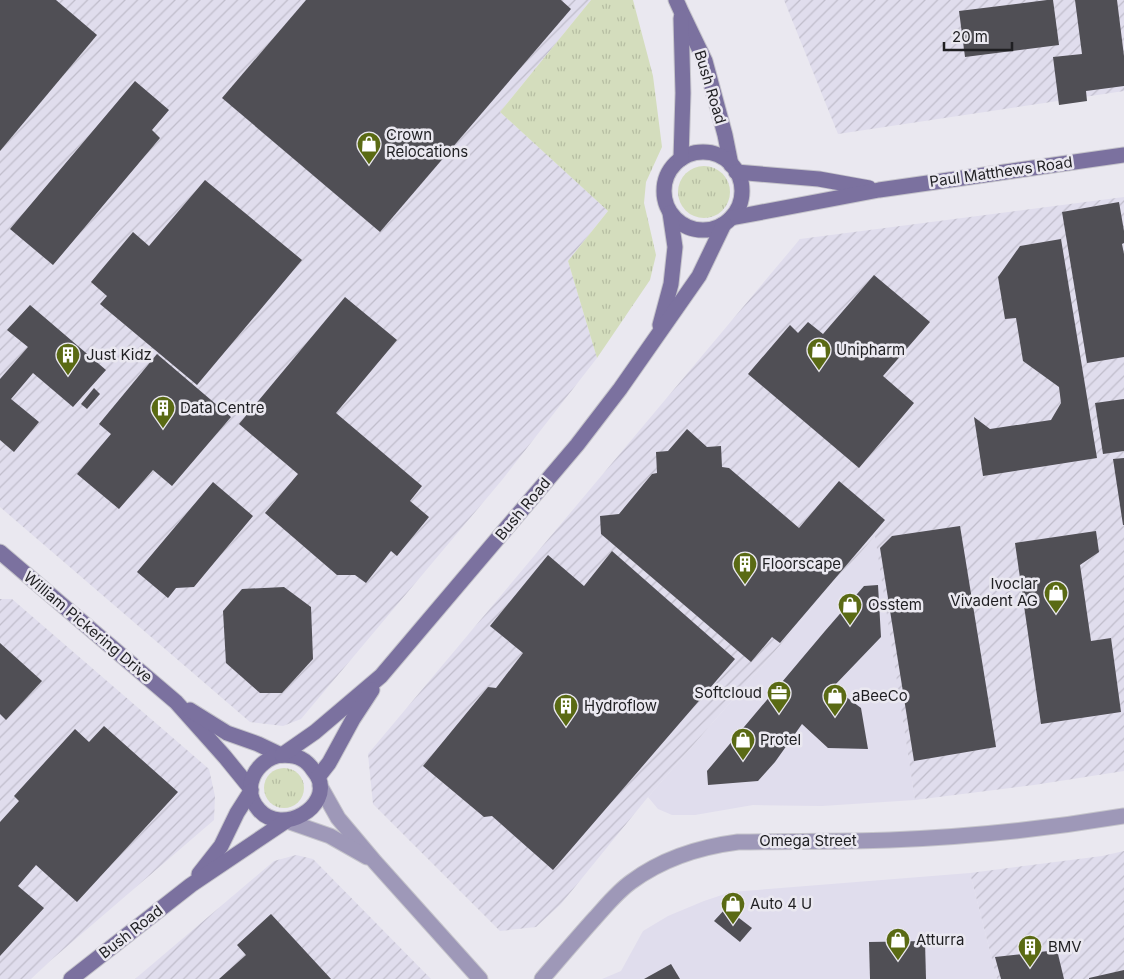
<svg xmlns="http://www.w3.org/2000/svg" width="1124" height="979" viewBox="0 0 1124 979" font-family="Inter,sans-serif">
	<style>
		.built { fill: #e0dded }
		.industrial { fill: url(#industrial-furrows) }
		.grass { fill: url(#grass-tufts) }
		.building { fill: #504f55 }
		.lines { fill: none; stroke-linecap: round; stroke-linejoin: round }
		.street-casing { stroke: #c5c4cb; stroke-width: 17 }
		.secondary-casing { stroke: #c5c4cb; stroke-width: 17 }
		.street { stroke: #9e98b8; stroke-width: 15 }
		.secondary { stroke: #7b719f; stroke-width: 15 }
		.labels { text-anchor: middle; stroke-width: 5; stroke-linejoin: round; paint-order: stroke }
		.street-label { font-size: 15px; fill: #1f1f22; stroke: #eae8f0 }
		.poi-label { font-size: 15px; fill: #1f1f22; stroke: #eae8f0; text-anchor: start }
	</style>
	<defs>
		<pattern id="industrial-furrows" width="10" height="10" patternUnits="userSpaceOnUse" patternTransform="scale(1.25)"><rect width="10" height="10" fill="#e0dded"/><path d="M-1 1l2-2M0 10L10 0M9 11l2-2" fill="none" stroke="#c0bdcb"/></pattern>
		<pattern id="grass-tufts" width="24" height="20" patternUnits="userSpaceOnUse" patternTransform="scale(1.25)"><rect width="24" height="20" fill="#d4ddbd"/><path d="M3 7l-1-3M5 7V3M7 7l1-3M15 17l-1-3M17 17v-4M19 17l1-3" fill="none" stroke="#b6bda2"/></pattern>
	</defs>
	<rect width="100%" height="100%" fill="#eae8f0"/>
	<g class="built">
		<polygon points="876,535 915,800 822,806 753,805 695,815 672,815 658,809 648,797"/>
		<polygon points="970,873 997,979 602,979 621,971 643,931 668,916 704,901 731,892"/>
	</g>
	<g class="industrial">
		<polygon points="0,0 591,0 500,112 608,211 568,261 597,358 502,480 301,719 283,726 250,722 0,507"/>
		<polygon points="784,0 1124,0 1124,91 838,134"/>
		<polygon points="1124,197 1124,771 1034,785 915,800 875,536 648,797 561,904 536,927 500,931 373,804 368,754 800,239"/>
		<polygon points="0,599 12,599 209,769 215,796 214,820 50,961 31,979 0,979"/>
		<polygon points="1124,851 1124,979 997,979 970,873 1102,856"/>
		<polygon points="296,855 313,859 431,979 135,979 274,861"/>
	</g>
	<g class="grass">
		<polygon points="591,0 633,0 653,76 662,147 646,182 644,203 656,255 650,280 597,358 568,261 608,211 500,112"/>
		<circle cx="704" cy="192" r="26"/>
		<circle cx="284" cy="788" r="20"/>
	</g>
	<g class="building">
		<polygon points="0,0 56,0 97,35 0,151"/>
		<polygon points="306,0 561,0 571,9 380,232 222,98"/>
		<polygon points="1047,0 1053,0 1059,45 965,57 959,11"/>
		<polygon points="1075,0 1117,0 1124,56 1124,86 1086,91 1087,101 1059,105 1053,57 1082,54"/>
		<polygon points="135,81 169,110 152,130 160,138 53,265 10,229"/>
		<polygon points="205,180 302,260 197,385 100,304 107,296 91,282 133,232 149,246"/>
		<polygon points="1119,202 1124,231 1124,243 1122,244 1124,254 1124,357 1087,363 1062,212"/>
		<polygon points="1061,239 1097,458 983,476 974,417 990,429 1051,420 1061,403 1059,387 1023,361 1016,318 1005,319 998,277 1020,246"/>
		<polygon points="874,275 930,322 883,376 914,403 859,468 748,374 790,325 798,333 808,322 823,334"/>
		<polygon points="345,297 397,340 336,413 422,486 410,501 429,517 397,556 391,551 366,583 355,575 337,575 265,513 298,474 239,424"/>
		<polygon points="30,305 106,370 73,407 33,373 11,399 39,422 14,452 0,440 0,379 28,347 7,330"/>
		<polygon points="157,354 231,417 172,486 153,470 119,509 77,474 111,434 99,424"/>
		<polygon points="94,388 100,394 87,409 81,404"/>
		<polygon points="1124,399 1124,451 1103,454 1095,403"/>
		<polygon points="687,429 707,447 721,446 722,467 729,468 799,528 839,481 885,520 780,643 772,637 751,662 601,534 600,516 619,514 652,474 657,473 656,452 668,451"/>
		<polygon points="1124,458 1124,525 1123,525 1113,459"/>
		<polygon points="213,482 253,516 194,587 176,588 168,598 137,572"/>
		<polygon points="960,526 996,747 914,761 880,548 892,536"/>
		<polygon points="1096,531 1099,552 1080,565 1091,641 1111,638 1121,712 1041,724 1015,543"/>
		<polygon points="612,551 735,659 553,870 492,816 484,817 423,766 488,687 496,688 523,653 490,626 548,555 584,586"/>
		<polygon points="878,585 881,637 833,687 861,708 868,749 828,748 802,724 775,762 758,781 708,785 707,771 825,631 864,586"/>
		<polygon points="284,587 311,607 313,659 282,693 260,693 226,663 223,611 242,589"/>
		<polygon points="0,643 42,681 6,720 0,714"/>
		<polygon points="104,726 178,792 77,902 36,865 18,886 44,908 0,956 0,822 19,801 14,796 75,729 89,742"/>
		<polygon points="726,908 752,928 740,942 714,921"/>
		<polygon points="271,914 331,979 219,979 246,955 237,945"/>
		<polygon points="925,941 926,979 870,979 869,942"/>
		<polygon points="1057,950 1064,979 1001,979 995,957"/>
		<polygon points="671,964 680,979 644,979"/>
		<polygon points="1124,970 1124,979 1089,979 1089,978"/>
	</g>
	<g class="lines">
		<defs>
			<g id="street">
				<polyline points="320,786 338,818 375,862 480,979"/>
				<polyline points="287,821 330,836 367,857"/>
				<path d="M542,979C560,958 577,938 595,918C606,906 617,892 631,882C662,859 699,847 738,842C788,841 839,842 890,840C968,837 1047,829 1124,816"/>
			</g>
			<g id="secondary">
				<polyline points="676,0 681,11 705,61 725,135 731,165"/>
				<circle cx="703" cy="191" r="39"/>
				<polyline points="681,159 683,93 681,18"/>
				<polyline points="736,172 819,179 869,188"/>
				<polyline points="731,218 879,190 1124,155"/>
				<polyline points="660,325 671,284 675,247 670,213"/>
				<polyline points="0,552 176,702 225,757 251,789"/>
				<polyline points="190,710 227,733 258,744 281,755"/>
				<path d="M281,755C294,755 303,757 311,767C313,770 316,774 318,777C332,807 282,836 259,810C240,789 255,760 281,755Z"/>
				<polyline points="282,755 315,732 381,676 577,445 620,389 699,276 724,224"/>
				<polyline points="318,777 329,763 353,719 372,690"/>
				<polyline points="199,874 221,846 237,813 251,791"/>
				<polyline points="71,979 191,885 286,821"/>
			</g>
		</defs>
		<use href="#street" class="street-casing"/>
		<use href="#secondary" class="secondary-casing"/>
		<use href="#street" class="street"/>
		<use href="#secondary" class="secondary"/>
	</g>
	<defs>
		<symbol id="shop-pin" viewBox="-11 -11 22 30"><path d="M0 17L-7.5 6A9.5 9.5 0 1 1 7.5 6Z" fill="#5a6a14" stroke="#eae8f0"/><path d="M-5-2.5h2.3a2.7 3.5 0 0 1 5.4 0H5L5.5 6h-11ZM-1.5-2.5h3a1.5 2.3 0 0 0-3 0Z" fill="#fff"/></symbol>
		<symbol id="building-pin" viewBox="-11 -11 22 30"><path d="M0 17L-7.5 6A9.5 9.5 0 1 1 7.5 6Z" fill="#5a6a14" stroke="#eae8f0"/><path d="M-4-6H4V6H1V3H-1V6H-4ZM-2.5-4.3h1.7v1.8h-1.7ZM.8-4.3h1.7v1.8H.8ZM-2.5-1h1.7V.8h-1.7ZM.8-1h1.7V.8H.8Z" fill="#fff"/></symbol>
		<symbol id="office-pin" viewBox="-11 -11 22 30"><path d="M0 17L-7.5 6A9.5 9.5 0 1 1 7.5 6Z" fill="#5a6a14" stroke="#eae8f0"/><path d="M-6-3h4V-5.5h4V-3h4V5H-6ZM-1-4.5V-3h2v-1.5ZM-6 0V1H6V0Z" fill="#fff"/></symbol>
	</defs>
	<g fill-rule="evenodd">
		<use href="#shop-pin" x="355" y="130" width="28" height="38"/>
		<use href="#shop-pin" x="805" y="336" width="28" height="38"/>
		<use href="#building-pin" x="54" y="341" width="28" height="38"/>
		<use href="#building-pin" x="149" y="394" width="28" height="38"/>
		<use href="#building-pin" x="731" y="550" width="28" height="38"/>
		<use href="#shop-pin" x="1042" y="579" width="28" height="38"/>
		<use href="#shop-pin" x="836" y="591" width="28" height="38"/>
		<use href="#office-pin" x="765" y="679" width="28" height="38"/>
		<use href="#shop-pin" x="821" y="682" width="28" height="38"/>
		<use href="#building-pin" x="552" y="692" width="28" height="38"/>
		<use href="#shop-pin" x="729" y="726" width="28" height="38"/>
		<use href="#shop-pin" x="719" y="890" width="28" height="38"/>
		<use href="#shop-pin" x="884" y="926" width="28" height="38"/>
		<use href="#building-pin" x="1016" y="933" width="28" height="38"/>
	</g>
	<g class="labels">
		<g class="street-label">
			<text transform="translate(710 87) rotate(73)" y="5">Bush Road</text>
			<text transform="translate(1001 172) rotate(-8)" y="5">Paul Matthews Road</text>
			<text transform="translate(523 509) rotate(-50)" y="5">Bush Road</text>
			<text transform="translate(88 627) rotate(40)" y="5">William Pickering Drive</text>
			<text x="808" y="846">Omega Street</text>
			<text transform="translate(131 932) rotate(-38)" y="5">Bush Road</text>
		</g>
		<g class="poi-label">
			<text x="386" y="140">Crown<tspan x="386" dy="17">Relocations</tspan></text>
			<text x="836" y="355">Unipharm</text>
			<text x="86" y="360">Just Kidz</text>
			<text x="180" y="413">Data Centre</text>
			<text x="762" y="569">Floorscape</text>
			<text x="1038" y="589" text-anchor="end">Ivoclar<tspan x="1038" dy="17">Vivadent AG</tspan></text>
			<text x="868" y="610">Osstem</text>
			<text x="762" y="698" text-anchor="end">Softcloud</text>
			<text x="852" y="701">aBeeCo</text>
			<text x="584" y="711">Hydroflow</text>
			<text x="760" y="745">Protel</text>
			<text x="750" y="909">Auto 4 U</text>
			<text x="916" y="945">Atturra</text>
			<text x="1048" y="952">BMV</text>
		</g>
	</g>
	<path d="M944 42v8h68v-8" fill="none" stroke="#1f1f22" stroke-width="2.5"/>
	<text x="952" y="42" font-size="15" fill="#1f1f22" stroke="#eae8f0" stroke-width="4" paint-order="stroke">20 m</text>
</svg>
